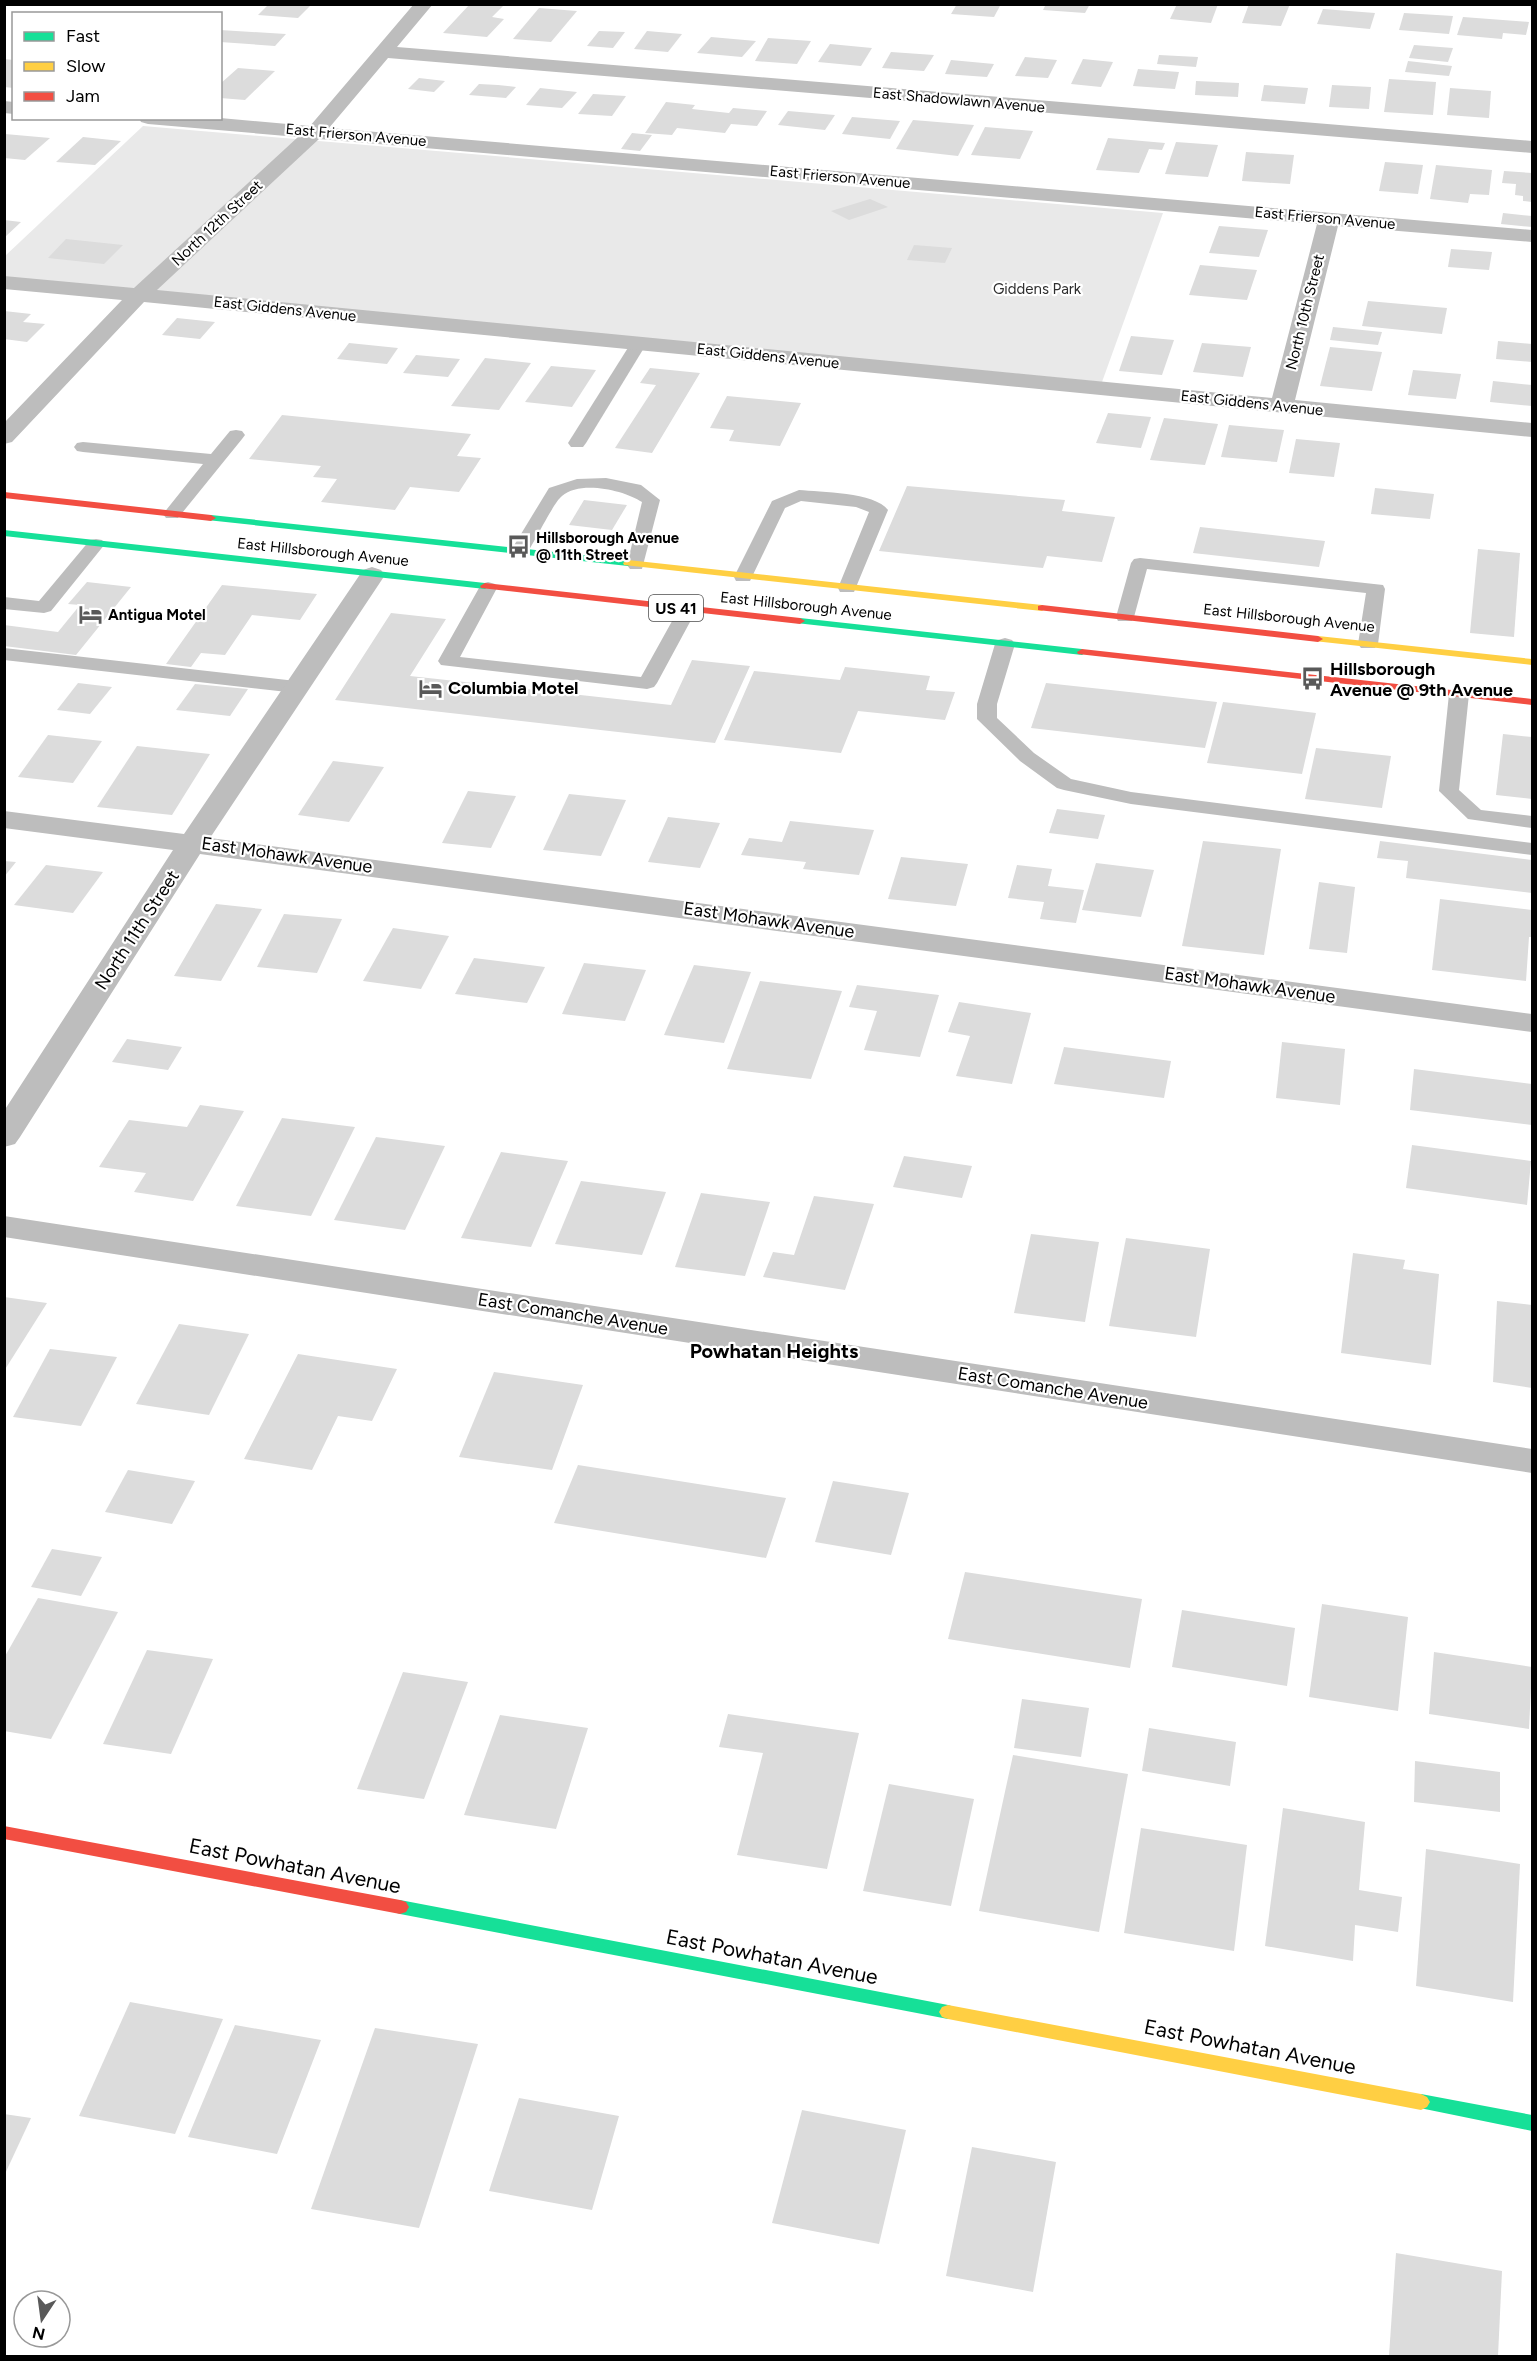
<svg xmlns="http://www.w3.org/2000/svg" width="1537" height="2361" viewBox="0 0 1537 2361" font-family="Figtree,sans-serif">
	<style>
		.green { fill: #e9e9e9 }
		.building { fill: #dcdcdc }
		.lines { fill: none; stroke-linecap: round; stroke-linejoin: round }
		.lane { fill: #bdbdbd; fill-rule: evenodd }
		.street { fill: #bdbdbd; fill-rule: evenodd }
		.fast { fill: #16e098; fill-rule: evenodd }
		.slow { fill: #ffcf43; fill-rule: evenodd }
		.jam { fill: #f24e42; fill-rule: evenodd }
		.labels { text-anchor: middle; stroke-width: 4.5; stroke-linejoin: round; paint-order: stroke }
		.far-street-label { font-size: 15px; fill: #000; stroke: #fff }
		.far-park-label { font-size: 15px; fill: #2e2e2e; stroke: #fff }
		.far-poi-label { font-size: 15px; font-weight: bold; fill: #000; stroke: #fff; text-anchor: start }
		.shield { fill: #fff; stroke: #4c4c4c; stroke-width: 1.5 }
		.shield-label { font-size: 16px; font-weight: bold; fill: #000 }
		.poi-label { font-size: 18px; font-weight: bold; fill: #000; stroke: #fff; text-anchor: start }
		.street-label { font-size: 18px; fill: #000; stroke: #fff }
		.neighbourhood-label { font-size: 20px; font-weight: bold; fill: #000; stroke: #fff }
		.near-street-label { font-size: 21px; fill: #000; stroke: #fff }
	</style>
	<rect width="100%" height="100%" fill="#fff"/>
	<polygon class="green" points="143,126 1163,213 1102,382 5,277 5,256"/>
	<g class="building">
		<polygon points="269,4 312,4 298,18 258,15"/>
		<polygon points="470,4 503,6 492,17 504,19 487,37 443,33"/>
		<polygon points="957,4 1001,4 994,17 951,14"/>
		<polygon points="1046,4 1090,4 1085,13 1043,10"/>
		<polygon points="1177,4 1218,4 1211,23 1170,19"/>
		<polygon points="1249,4 1290,4 1281,26 1242,23"/>
		<polygon points="539,8 577,11 551,42 513,39"/>
		<polygon points="1323,9 1375,13 1370,29 1317,24"/>
		<polygon points="1404,13 1453,16 1449,34 1399,30"/>
		<polygon points="1463,17 1529,22 1526,35 1503,33 1502,39 1457,35"/>
		<polygon points="220,30 286,34 275,46 220,42"/>
		<polygon points="599,31 625,32 613,48 587,46"/>
		<polygon points="647,31 682,34 668,52 634,49"/>
		<polygon points="711,37 756,41 742,57 697,53"/>
		<polygon points="768,38 811,41 797,64 755,61"/>
		<polygon points="830,44 872,48 861,66 818,62"/>
		<polygon points="1414,45 1453,48 1448,62 1409,58"/>
		<polygon points="891,52 934,55 924,71 882,68"/>
		<polygon points="1159,55 1198,57 1196,67 1157,64"/>
		<polygon points="1025,57 1057,60 1048,78 1015,76"/>
		<polygon points="4,59 14,60 14,88 4,87"/>
		<polygon points="1083,59 1113,62 1101,87 1071,84"/>
		<polygon points="951,60 994,64 987,77 945,74"/>
		<polygon points="1408,61 1452,66 1449,76 1405,72"/>
		<polygon points="238,68 275,71 245,100 220,98 220,84"/>
		<polygon points="1138,69 1179,72 1175,89 1133,86"/>
		<polygon points="419,78 445,81 434,92 408,89"/>
		<polygon points="1389,79 1436,82 1433,115 1384,112"/>
		<polygon points="1196,81 1239,83 1238,97 1195,95"/>
		<polygon points="479,84 498,85 516,87 506,98 469,95"/>
		<polygon points="1264,85 1308,88 1305,104 1261,101"/>
		<polygon points="1332,85 1371,87 1369,109 1329,107"/>
		<polygon points="540,88 577,92 562,108 526,105"/>
		<polygon points="1450,88 1491,91 1489,118 1447,115"/>
		<polygon points="593,94 626,96 612,116 578,114"/>
		<polygon points="666,102 695,105 692,109 729,113 733,108 767,111 757,126 731,124 725,133 677,128 672,135 645,133"/>
		<polygon points="788,111 835,115 825,130 778,125"/>
		<polygon points="852,117 900,121 890,139 842,134"/>
		<polygon points="913,120 974,125 958,156 896,149"/>
		<polygon points="985,127 1033,131 1020,159 971,155"/>
		<polygon points="632,133 652,135 640,151 621,149"/>
		<polygon points="4,134 5,134 50,138 25,160 4,158"/>
		<polygon points="83,137 121,141 95,165 56,162"/>
		<polygon points="1108,138 1165,143 1162,150 1149,149 1139,173 1096,170"/>
		<polygon points="1176,142 1218,145 1208,177 1165,174"/>
		<polygon points="1246,152 1294,155 1290,184 1242,181"/>
		<polygon points="1385,162 1423,165 1418,194 1379,191"/>
		<polygon points="1436,165 1492,170 1489,195 1470,194 1468,203 1430,199"/>
		<polygon points="1504,171 1532,173 1532,202 1523,201 1523,196 1515,195 1516,184 1502,183"/>
		<polygon points="870,199 888,207 849,220 831,211"/>
		<polygon points="1503,213 1532,216 1532,227 1501,224"/>
		<polygon points="4,220 21,222 4,238"/>
		<polygon points="1219,226 1268,230 1259,257 1209,253"/>
		<polygon points="66,239 123,245 104,264 48,258"/>
		<polygon points="914,245 952,248 945,263 907,260"/>
		<polygon points="1451,249 1492,252 1489,270 1448,267"/>
		<polygon points="1200,265 1257,270 1247,300 1189,295"/>
		<polygon points="1368,301 1447,308 1442,334 1362,326"/>
		<polygon points="4,311 31,314 23,322 45,324 27,342 4,339"/>
		<polygon points="177,318 215,322 200,339 162,335"/>
		<polygon points="1333,327 1382,332 1378,345 1330,340"/>
		<polygon points="1131,336 1174,340 1162,375 1119,371"/>
		<polygon points="1498,341 1532,344 1532,362 1496,359"/>
		<polygon points="349,343 398,348 387,364 337,359"/>
		<polygon points="1202,343 1251,347 1243,377 1193,372"/>
		<polygon points="1330,347 1382,352 1372,391 1320,386"/>
		<polygon points="416,355 460,359 448,377 403,373"/>
		<polygon points="485,358 531,363 499,410 451,406"/>
		<polygon points="551,366 596,370 572,407 525,402"/>
		<polygon points="650,368 700,373 652,453 615,448 656,385 640,383"/>
		<polygon points="1413,370 1461,374 1456,399 1408,395"/>
		<polygon points="1493,381 1532,385 1532,406 1490,402"/>
		<polygon points="727,396 801,403 780,446 729,441 734,430 710,428"/>
		<polygon points="1108,413 1151,417 1141,448 1096,443"/>
		<polygon points="282,415 471,434 457,456 481,458 459,492 410,487 395,510 321,502 337,479 313,477 321,466 249,459"/>
		<polygon points="1164,418 1218,424 1205,465 1150,460"/>
		<polygon points="1229,425 1284,430 1277,462 1221,457"/>
		<polygon points="1296,439 1340,443 1334,477 1289,473"/>
		<polygon points="907,486 1065,500 1062,511 1115,517 1102,562 1047,556 1043,568 879,551"/>
		<polygon points="1375,488 1434,494 1430,519 1371,514"/>
		<polygon points="584,500 627,505 612,530 569,525"/>
		<polygon points="1200,527 1325,541 1319,567 1193,553"/>
		<polygon points="1478,549 1520,553 1514,637 1470,633"/>
		<polygon points="87,582 131,587 76,655 4,646 4,625 58,632 80,605 68,604"/>
		<polygon points="222,585 317,594 300,620 252,615 225,655 201,653 191,667 166,664"/>
		<polygon points="391,613 446,619 410,676 671,705 692,660 750,666 715,743 335,700"/>
		<polygon points="845,667 930,676 926,690 955,692 945,720 858,711 841,753 724,740 754,671 840,680"/>
		<polygon points="78,683 112,687 90,714 57,710"/>
		<polygon points="1046,683 1129,692 1217,702 1205,748 1031,728"/>
		<polygon points="195,684 248,689 230,716 176,710"/>
		<polygon points="1223,702 1316,713 1302,774 1207,763"/>
		<polygon points="1503,734 1532,737 1532,799 1496,795"/>
		<polygon points="48,735 102,741 73,783 18,777"/>
		<polygon points="137,746 210,754 172,815 97,807"/>
		<polygon points="1316,748 1391,756 1382,808 1305,799"/>
		<polygon points="333,761 384,767 349,822 298,815"/>
		<polygon points="468,791 516,796 491,848 442,843"/>
		<polygon points="569,794 626,800 601,856 543,850"/>
		<polygon points="1057,809 1105,815 1098,839 1049,833"/>
		<polygon points="668,817 720,823 700,868 648,862"/>
		<polygon points="790,821 874,830 859,875 803,869 806,862 741,855 749,838 782,842"/>
		<polygon points="1203,841 1281,849 1264,955 1182,946"/>
		<polygon points="1380,841 1532,860 1532,893 1406,878 1408,861 1377,858"/>
		<polygon points="901,857 968,864 956,906 888,899"/>
		<polygon points="4,861 16,862 4,877"/>
		<polygon points="1096,863 1154,870 1141,917 1082,910"/>
		<polygon points="46,865 103,872 73,913 14,905"/>
		<polygon points="1017,865 1052,869 1048,886 1084,890 1076,923 1040,919 1044,902 1008,898"/>
		<polygon points="1319,882 1355,887 1347,953 1309,949"/>
		<polygon points="1440,899 1532,910 1532,937 1529,937 1526,981 1432,970"/>
		<polygon points="216,904 262,909 221,981 174,976"/>
		<polygon points="284,914 342,919 317,973 257,967"/>
		<polygon points="393,928 449,936 421,989 363,981"/>
		<polygon points="474,958 545,967 527,1003 455,994"/>
		<polygon points="584,963 646,970 625,1021 562,1014"/>
		<polygon points="694,965 751,972 724,1043 664,1035"/>
		<polygon points="760,981 842,991 811,1079 727,1069"/>
		<polygon points="857,985 939,995 920,1057 864,1050 877,1011 849,1007"/>
		<polygon points="959,1002 1031,1013 1012,1084 956,1076 970,1036 948,1032"/>
		<polygon points="127,1039 182,1047 168,1070 112,1062"/>
		<polygon points="1282,1042 1345,1049 1340,1105 1276,1098"/>
		<polygon points="1064,1047 1171,1061 1164,1098 1054,1084"/>
		<polygon points="1414,1069 1532,1084 1532,1125 1410,1110"/>
		<polygon points="200,1105 244,1111 193,1201 134,1192 146,1173 99,1167 129,1120 187,1127"/>
		<polygon points="282,1118 355,1127 311,1216 236,1206"/>
		<polygon points="376,1137 445,1146 405,1230 334,1220"/>
		<polygon points="1412,1145 1531,1161 1527,1205 1406,1188"/>
		<polygon points="501,1152 568,1161 531,1247 461,1238"/>
		<polygon points="904,1156 972,1166 962,1198 893,1187"/>
		<polygon points="581,1181 666,1192 642,1255 555,1244"/>
		<polygon points="701,1193 770,1202 745,1276 675,1267"/>
		<polygon points="814,1196 874,1204 845,1290 763,1277 773,1252 794,1255"/>
		<polygon points="1031,1234 1099,1242 1085,1322 1014,1313"/>
		<polygon points="1126,1238 1210,1249 1196,1337 1109,1326"/>
		<polygon points="1353,1253 1405,1260 1403,1269 1439,1274 1431,1365 1341,1353"/>
		<polygon points="4,1297 47,1303 4,1371"/>
		<polygon points="1497,1301 1532,1305 1532,1388 1493,1382"/>
		<polygon points="179,1324 249,1334 209,1415 136,1404"/>
		<polygon points="50,1349 117,1357 81,1426 13,1417"/>
		<polygon points="298,1354 397,1369 372,1421 338,1416 312,1470 244,1459"/>
		<polygon points="494,1372 583,1385 552,1470 459,1457"/>
		<polygon points="578,1465 786,1498 766,1558 554,1523"/>
		<polygon points="128,1470 195,1481 172,1524 105,1512"/>
		<polygon points="833,1481 909,1493 891,1555 815,1542"/>
		<polygon points="52,1549 102,1557 81,1596 31,1587"/>
		<polygon points="965,1572 1142,1599 1130,1668 948,1639"/>
		<polygon points="38,1598 118,1612 51,1739 4,1731 4,1658"/>
		<polygon points="1322,1604 1408,1617 1398,1711 1309,1697"/>
		<polygon points="1182,1610 1295,1628 1287,1686 1172,1667"/>
		<polygon points="147,1650 213,1659 171,1754 103,1744"/>
		<polygon points="1434,1652 1532,1667 1529,1729 1429,1714"/>
		<polygon points="403,1672 468,1682 424,1799 357,1789"/>
		<polygon points="1022,1699 1089,1708 1081,1757 1014,1748"/>
		<polygon points="728,1714 859,1733 827,1869 737,1855 763,1753 719,1747"/>
		<polygon points="500,1715 588,1728 556,1829 464,1815"/>
		<polygon points="1149,1728 1236,1742 1230,1786 1142,1771"/>
		<polygon points="1013,1755 1128,1774 1099,1932 979,1911"/>
		<polygon points="1415,1761 1500,1772 1500,1812 1414,1802"/>
		<polygon points="889,1784 974,1799 951,1906 863,1891"/>
		<polygon points="1283,1808 1365,1822 1359,1890 1402,1897 1398,1932 1355,1925 1353,1961 1265,1946"/>
		<polygon points="1141,1828 1247,1845 1234,1951 1124,1933"/>
		<polygon points="1426,1849 1520,1864 1513,2002 1416,1986"/>
		<polygon points="130,2002 223,2019 175,2134 79,2116"/>
		<polygon points="235,2025 321,2040 277,2154 188,2137"/>
		<polygon points="375,2028 478,2044 419,2228 311,2209"/>
		<polygon points="519,2098 619,2116 592,2210 489,2191"/>
		<polygon points="802,2110 906,2130 879,2244 772,2223"/>
		<polygon points="4,2114 31,2118 4,2176"/>
		<polygon points="972,2147 1056,2162 1033,2292 946,2276"/>
		<polygon points="1396,2253 1502,2271 1498,2356 1389,2356"/>
	</g>
	<g class="lines">
		<g class="lane">
			<polygon points="639,338 647,343 586,443 583,447 571,447 568,443 631,343"/>
			<polygon points="236,430 242,431 245,435 242,439 178,518 166,518 163,514 203,464 83,452 77,451 74,447 77,443 83,442 211,454 230,431"/>
			<path d="M606,478L641,485L660,500L642,569H630L627,565L642,502C624,490 580,480 562,496C553,503 534,544 525,556H513L510,552L549,488L577,479Z"/>
			<path d="M799,490C820,492 875,492 888,510L854,592H840L838,588L869,512L856,507L801,501L785,508L750,581H736L734,577L772,501Z"/>
			<polygon points="96,539 102,540 105,544 51,611 44,613 4,609 4,597 39,601 90,540"/>
			<polygon points="1140,558 1383,585 1385,589 1378,644 1375,648 1361,648 1358,644 1366,593 1147,569 1134,617 1132,621 1118,621 1116,617 1131,563 1134,559"/>
			<polygon points="488,582 495,584 497,588 460,657 641,677 681,605 695,605 697,609 657,683 654,687 647,689 441,665 438,661 479,588 481,584"/>
			<polygon points="1005,638 1012,640 1015,644 997,704 997,718 1034,753 1071,779 1131,792 1532,843 1532,855 1131,804 1064,790 1057,788 1020,761 977,719 977,704 995,644 998,640"/>
			<polygon points="4,648 296,681 303,683 306,687 303,691 296,693 4,660"/>
			<polygon points="1459,688 1466,690 1469,694 1459,790 1481,810 1532,816 1532,828 1468,819 1439,791 1449,694 1452,690"/>
		</g>
		<g class="street">
			<path d="M414,4H433L397,47L1532,141V153L388,58L329,128L1532,230V242L1338,226L1295,400L1532,423V437L144,302L12,442L4,444V423L122,300L4,289V276L134,288L298,137L148,124L141,122L139,118H220L310,126ZM319,139L1317,224L1272,398L157,290Z"/>
			<polygon points="4,101 14,102 14,114 4,113"/>
			<polygon points="372,567 381,570 385,575 210,838 1532,1014 1532,1032 200,854 20,1137 15,1144 4,1147 4,1111 173,850 4,828 4,811 184,834 363,570"/>
			<polygon points="4,1216 1532,1449 1532,1473 4,1237"/>
		</g>
		<g class="fast">
			<polygon points="211,515 628,560 633,563 628,566 207,520 206,518"/>
			<polygon points="4,530 485,583 490,586 485,589 4,536"/>
			<polygon points="800,618 1082,649 1087,652 1082,655 796,623 796,619"/>
			<polygon points="400,1900 948,2005 954,2007 957,2012 954,2017 948,2019 400,1914 394,1912 391,1907 394,1902"/>
			<polygon points="1421,2094 1532,2115 1532,2131 1415,2107 1412,2102 1415,2097"/>
		</g>
		<g class="slow">
			<polygon points="628,560 1042,605 1047,608 1042,611 624,565 623,563"/>
			<polygon points="1318,636 1532,659 1532,665 1314,641 1313,639"/>
			<polygon points="948,2005 1421,2094 1427,2097 1430,2102 1427,2107 1421,2110 948,2019 942,2017 939,2012 942,2007"/>
		</g>
		<g class="jam">
			<polygon points="4,492 211,515 216,518 211,521 4,498"/>
			<polygon points="485,583 800,618 805,621 800,624 481,588 480,586"/>
			<polygon points="1042,605 1318,636 1323,639 1318,642 1038,610 1038,606"/>
			<polygon points="1082,649 1532,699 1532,705 1078,654 1077,652"/>
			<polygon points="4,1826 400,1900 406,1902 409,1907 406,1912 400,1914 4,1839"/>
		</g>
	</g>
	<defs>
		<symbol id="bus-bare" viewBox="-9 -9 18 18"><path d="M-5-6H5V4H4V6H2V4H-2V6H-4V4H-5ZM-3.5-4V0h7V-4ZM-3.5 1.2v1.5H-2V1.2ZM2 1.2v1.5H3.5V1.2Z" fill="#595959" stroke="#fff" stroke-width="2.5" paint-order="stroke"/></symbol>
		<symbol id="hotel-bare" viewBox="-9 -9 18 18"><path d="M-6-4.5h1.5V1H6V5H4.5V3h-9V5H-6ZM-4 0a1.8 1.8 0 1 1 3.6 0ZM.5 0V-2.5h3Q6-2.5 6 0Z" fill="#595959" stroke="#fff" stroke-width="2.5" paint-order="stroke"/></symbol>
	</defs>
	<g fill-rule="evenodd">
		<use href="#bus-bare" x="502" y="530" width="33" height="33"/>
		<use href="#hotel-bare" x="74" y="598" width="33" height="33"/>
		<use href="#bus-bare" x="1296" y="662" width="33" height="33"/>
		<use href="#hotel-bare" x="414" y="672" width="33" height="33"/>
	</g>
	<g class="labels">
		<g class="far-street-label">
			<text transform="translate(959 100) rotate(5)" y="5">East Shadowlawn Avenue</text>
			<text transform="translate(356 135) rotate(5)" y="5">East Frierson Avenue</text>
			<text transform="translate(840 177) rotate(5)" y="5">East Frierson Avenue</text>
			<text transform="translate(1325 218) rotate(5)" y="5">East Frierson Avenue</text>
			<text transform="translate(217 223) rotate(-43)" y="5">North 12th Street</text>
			<text transform="translate(285 309) rotate(6)" y="5">East Giddens Avenue</text>
			<text transform="translate(1305 312) rotate(-76)" y="5">North 10th Street</text>
			<text transform="translate(768 356) rotate(6)" y="5">East Giddens Avenue</text>
			<text transform="translate(1252 403) rotate(6)" y="5">East Giddens Avenue</text>
			<text transform="translate(323 552) rotate(6)" y="5">East Hillsborough Avenue</text>
			<text transform="translate(806 606) rotate(6)" y="5">East Hillsborough Avenue</text>
			<text transform="translate(1289 618) rotate(6)" y="5">East Hillsborough Avenue</text>
		</g>
		<g class="far-park-label">
			<text x="1037" y="294">Giddens Park</text>
		</g>
		<g class="far-poi-label">
			<text x="536" y="543">Hillsborough Avenue<tspan x="536" dy="17">@ 11th Street</tspan></text>
			<text x="108" y="620">Antigua Motel</text>
		</g>
		<rect class="shield" x="649" y="595" width="54" height="26" rx="4.5"/>
		<g class="shield-label">
			<text x="676" y="614">US 41</text>
		</g>
		<g class="poi-label">
			<text x="1330" y="675">Hillsborough<tspan x="1330" dy="21">Avenue @ 9th Avenue</tspan></text>
			<text x="448" y="694">Columbia Motel</text>
		</g>
		<g class="street-label">
			<text transform="translate(287 855) rotate(8)" y="6">East Mohawk Avenue</text>
			<text transform="translate(769 920) rotate(8)" y="6">East Mohawk Avenue</text>
			<text transform="translate(137 930) rotate(-57)" y="6">North 11th Street</text>
			<text transform="translate(1250 985) rotate(8)" y="6">East Mohawk Avenue</text>
			<text transform="translate(573 1314) rotate(9)" y="6">East Comanche Avenue</text>
			<text transform="translate(1053 1388) rotate(9)" y="6">East Comanche Avenue</text>
		</g>
		<g class="neighbourhood-label">
			<text x="774" y="1358">Powhatan Heights</text>
		</g>
		<g class="near-street-label">
			<text transform="translate(295 1866) rotate(11)" y="7">East Powhatan Avenue</text>
			<text transform="translate(772 1957) rotate(11)" y="7">East Powhatan Avenue</text>
			<text transform="translate(1250 2047) rotate(11)" y="7">East Powhatan Avenue</text>
		</g>
	</g>
	<rect width="1537" height="2361" fill="none" stroke="#000000" stroke-width="12"/>
	<rect x="12" y="12" width="210" height="108" fill="#ffffff" stroke="#999999" stroke-width="1.5"/>
	<rect x="24" y="32" width="30" height="9" fill="#16e098" stroke="#999999" stroke-width="1.5"/>
	<text x="66" y="42" font-size="18" fill="#000000">Fast</text>
	<rect x="24" y="62" width="30" height="9" fill="#ffcf43" stroke="#999999" stroke-width="1.5"/>
	<text x="66" y="72" font-size="18" fill="#000000">Slow</text>
	<rect x="24" y="92" width="30" height="9" fill="#f24e42" stroke="#999999" stroke-width="1.5"/>
	<text x="66" y="102" font-size="18" fill="#000000">Jam</text>
	<g transform="translate(42 2319) rotate(193)"><circle r="28" fill="#ffffff" stroke="#999999" stroke-width="1.5"/>
	<path d="M0-4.5L10 22L0 15L-10 22Z" fill="#595959"/>
	<text y="-9" font-size="16" font-weight="bold" text-anchor="middle" fill="#000000">N</text>
	</g>
</svg>
